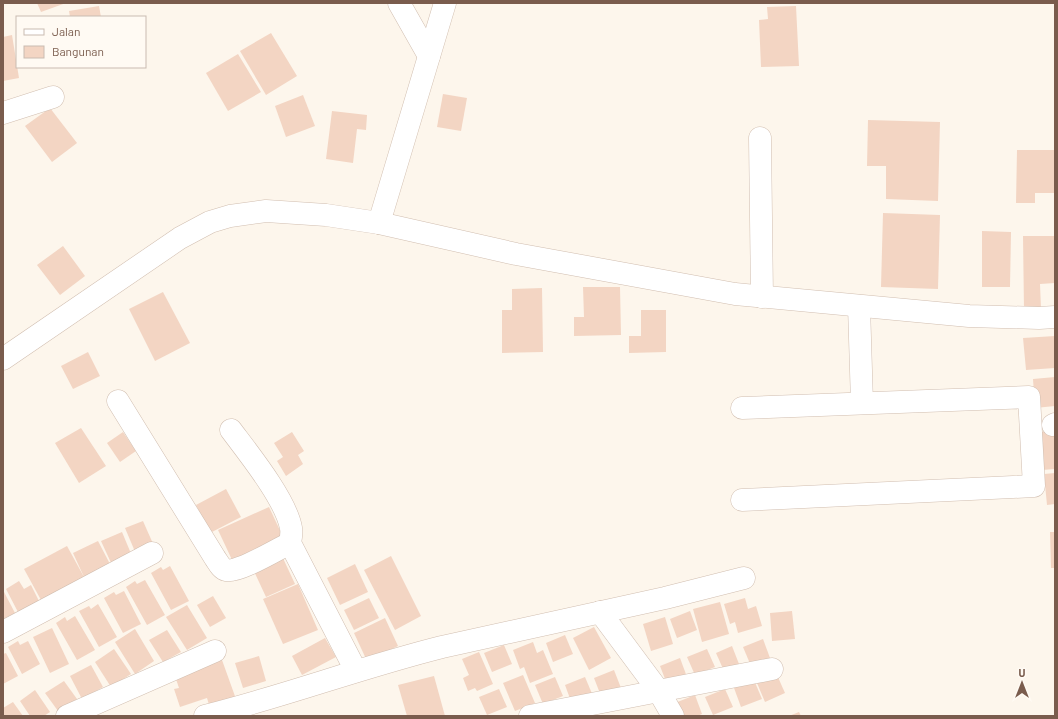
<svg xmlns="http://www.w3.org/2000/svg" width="1058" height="719" viewBox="0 0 1058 719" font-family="Barlow,sans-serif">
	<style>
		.building { fill: #f3d5c3 }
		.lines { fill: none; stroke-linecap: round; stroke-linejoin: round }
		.minor-casing { stroke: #d1beb0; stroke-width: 23 }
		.minor { stroke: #fff; stroke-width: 22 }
	</style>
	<rect width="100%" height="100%" fill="#fdf6ec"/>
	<g class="building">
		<polygon points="37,3 66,3 41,12"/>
		<polygon points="99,6 101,17 70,17 69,11"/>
		<polygon points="796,6 799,66 761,67 759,20 768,19 767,7"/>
		<polygon points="271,33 297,76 266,95 240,51"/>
		<polygon points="12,35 19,78 3,81 3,37"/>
		<polygon points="238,54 261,92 228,111 206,73"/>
		<polygon points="443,94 467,98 461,131 437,127"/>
		<polygon points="303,95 315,126 286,137 275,106"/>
		<polygon points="50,108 77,143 52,162 25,126"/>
		<polygon points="332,111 367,115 366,130 357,129 353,163 326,159"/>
		<polygon points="868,120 940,122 938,201 886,199 886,166 867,166"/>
		<polygon points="1017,150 1055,150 1055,193 1035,193 1035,203 1016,203"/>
		<polygon points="883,213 940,215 938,289 881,287"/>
		<polygon points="982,231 1011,232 1010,287 982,287"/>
		<polygon points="1023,236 1054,236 1055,283 1040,284 1041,309 1024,310"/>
		<polygon points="63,246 85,276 60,295 37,265"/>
		<polygon points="583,287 620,287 621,335 574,336 574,317 584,317"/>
		<polygon points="542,288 543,352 502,353 502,310 512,310 512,289"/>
		<polygon points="163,292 190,343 155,361 129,309"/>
		<polygon points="641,310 666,310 666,352 629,353 629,336 641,336"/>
		<polygon points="1055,336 1055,368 1026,370 1023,338"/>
		<polygon points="88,352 100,376 73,389 61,366"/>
		<polygon points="1055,377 1055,406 1035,408 1033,379"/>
		<polygon points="81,428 106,466 79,483 55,443"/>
		<polygon points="1055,431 1055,469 1042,470 1039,432"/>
		<polygon points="123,432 136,451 120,462 107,443"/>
		<polygon points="292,432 304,451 298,455 303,464 286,476 277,461 283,457 274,443"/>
		<polygon points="1055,473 1055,504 1047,505 1044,474"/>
		<polygon points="226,489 241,517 210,533 196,505"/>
		<polygon points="269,507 284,539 233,562 218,530"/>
		<polygon points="143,521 154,546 136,554 125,528"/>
		<polygon points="122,532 132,556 112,565 101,541"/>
		<polygon points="1050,532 1055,532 1055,568 1051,568"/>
		<polygon points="98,541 110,564 84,577 73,553"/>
		<polygon points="67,546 84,577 41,600 24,569"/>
		<polygon points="282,556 295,584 266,597 253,569"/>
		<polygon points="391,556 421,616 395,630 364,570"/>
		<polygon points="355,564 368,592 340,605 327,578"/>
		<polygon points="170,566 189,601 171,610 151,573 161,567 163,570"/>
		<polygon points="145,580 165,615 147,625 126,587 135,581 137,584"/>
		<polygon points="19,581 24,589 31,585 40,603 19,614 6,589"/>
		<polygon points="298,584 318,630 283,644 263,599"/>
		<polygon points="3,590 15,613 3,619"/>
		<polygon points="124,591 141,624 123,633 104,598 114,592 116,595"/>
		<polygon points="213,596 226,618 210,627 197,605"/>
		<polygon points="369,598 379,618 354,630 344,610"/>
		<polygon points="745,598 748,609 756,606 762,626 738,633 735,622 730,624 724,604"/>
		<polygon points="720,602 729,634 702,642 693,609"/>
		<polygon points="98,604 117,637 99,647 79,611 89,606 91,609"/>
		<polygon points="187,605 207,638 187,650 166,617"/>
		<polygon points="690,611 697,630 677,638 670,619"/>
		<polygon points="792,611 795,639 772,641 770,613"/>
		<polygon points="75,616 95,650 77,660 56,623 65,617 67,621"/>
		<polygon points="665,617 673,644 651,651 643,624"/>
		<polygon points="385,618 398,646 367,661 354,633"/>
		<polygon points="594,627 611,658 589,670 573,638"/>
		<polygon points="52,628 69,664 50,673 33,637"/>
		<polygon points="135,629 154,661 135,674 115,642"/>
		<polygon points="167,630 181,652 163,662 149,640"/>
		<polygon points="565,635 573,654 553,662 546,643"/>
		<polygon points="325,638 336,657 302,675 292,656"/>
		<polygon points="763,639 770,658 751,666 743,647"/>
		<polygon points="18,641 20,645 28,641 40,664 22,674 8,647"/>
		<polygon points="533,642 537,653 543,650 553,674 530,683 524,667 520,669 513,650"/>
		<polygon points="504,645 512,664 492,672 484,653"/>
		<polygon points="732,646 739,664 724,671 716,653"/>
		<polygon points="114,649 131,674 111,687 95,662"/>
		<polygon points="707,649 715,667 695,675 687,657"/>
		<polygon points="479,652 493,684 477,691 475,688 468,691 463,678 469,675 462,659"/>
		<polygon points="6,653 18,676 3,684 3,654"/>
		<polygon points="259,656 266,681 243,688 235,663"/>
		<polygon points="680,658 687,677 667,684 660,666"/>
		<polygon points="222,660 236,699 210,708 207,698 180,707 174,689 179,688 175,676"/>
		<polygon points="91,665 103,687 82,699 70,676"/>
		<polygon points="614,670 621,688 601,696 594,678"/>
		<polygon points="523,675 535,703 515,711 503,683"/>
		<polygon points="777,675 785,693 765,702 757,683"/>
		<polygon points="434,676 445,716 407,716 398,685"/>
		<polygon points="555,677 563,696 543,704 535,685"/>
		<polygon points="585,677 593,696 572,704 565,685"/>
		<polygon points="754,680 762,699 741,707 734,688"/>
		<polygon points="64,681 77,699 58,711 45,693"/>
		<polygon points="499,689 507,707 487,715 479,697"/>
		<polygon points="725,689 733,707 713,715 705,697"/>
		<polygon points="35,690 50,712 44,716 30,716 20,701"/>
		<polygon points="695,695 702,714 697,716 680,716 675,703"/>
		<polygon points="13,702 23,716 3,716 3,708"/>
		<polygon points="799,712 801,716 789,716"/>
	</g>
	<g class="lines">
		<defs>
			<g id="minor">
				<polyline points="399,3 429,56"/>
				<polyline points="3,113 53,97"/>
				<polyline points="760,138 762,297"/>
				<polyline points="379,223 445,3"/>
				<polyline points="859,306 862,403"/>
				<polyline points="3,359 180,238 210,222 230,216 266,211 326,215 379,223 516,254 735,294 969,316 1039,318 1055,317"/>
				<path d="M118,401L215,558C218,562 221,569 226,570C236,574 278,549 290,543"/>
				<polyline points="742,408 1029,397 1034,486 742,500"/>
				<polyline points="1053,425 1055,424"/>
				<path d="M231,430C249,454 286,500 291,528C292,533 291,538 290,543L356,671"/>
				<polyline points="600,612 658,690 673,716"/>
				<polyline points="3,632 152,553"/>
				<polyline points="67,716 215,651"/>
				<path d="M205,716C285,696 362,667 442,647L665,598L744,578"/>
				<polyline points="530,716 772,669"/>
			</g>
		</defs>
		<use href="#minor" class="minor-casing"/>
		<use href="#minor" class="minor"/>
	</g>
	<rect width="1058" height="719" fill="none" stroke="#7a5c4d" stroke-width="8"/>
	<rect x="16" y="16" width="130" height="52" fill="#fffaf3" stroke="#cabbb1"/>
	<rect x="24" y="29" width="20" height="6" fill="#ffffff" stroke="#cabbb1"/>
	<text x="52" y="36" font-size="12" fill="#7a5c4d">Jalan</text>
	<rect x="24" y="46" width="20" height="12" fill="#f3d5c3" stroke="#cabbb1"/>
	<text x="52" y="56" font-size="12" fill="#7a5c4d">Bangunan</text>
	<g transform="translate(1022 683)" stroke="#fffaf3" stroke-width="3" paint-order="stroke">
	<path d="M0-3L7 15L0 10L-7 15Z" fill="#7a5c4d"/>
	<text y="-6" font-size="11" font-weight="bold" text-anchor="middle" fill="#7a5c4d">U</text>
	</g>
</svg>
